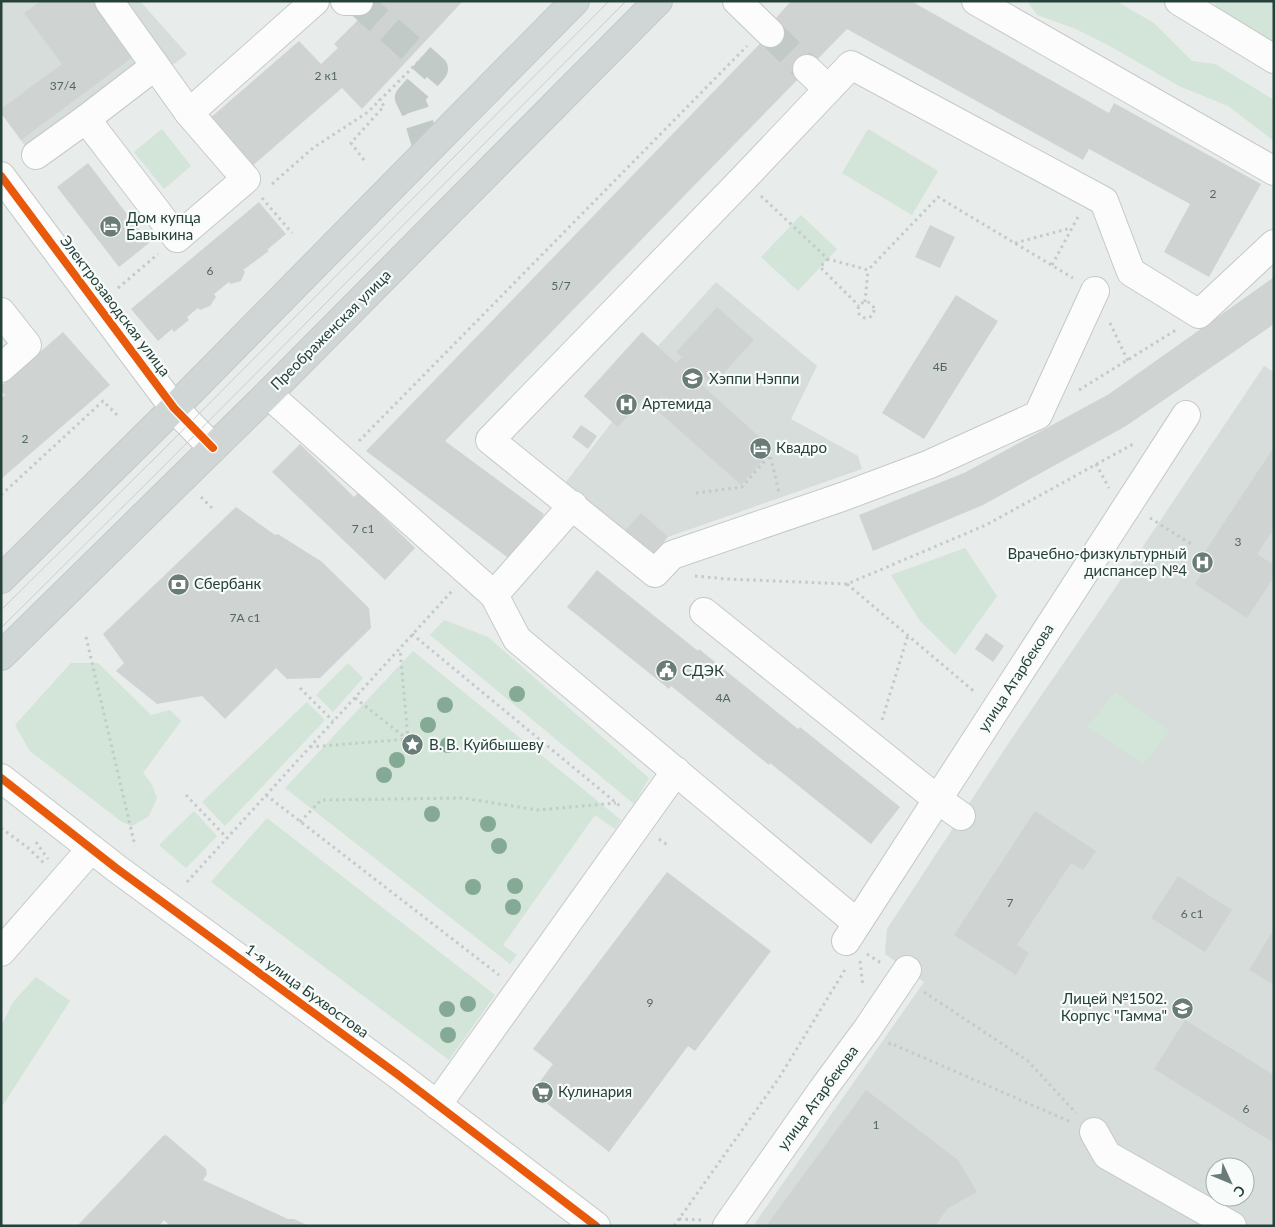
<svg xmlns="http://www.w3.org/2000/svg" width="1275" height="1227" viewBox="0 0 1275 1227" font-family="Lato,sans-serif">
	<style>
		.built { fill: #d6ddda; fill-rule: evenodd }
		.green { fill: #d3e4d8 }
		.building { fill: #cfd4d2 }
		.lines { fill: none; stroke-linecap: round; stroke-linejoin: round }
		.minor-tunnel { stroke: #c1cac7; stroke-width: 28; stroke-dasharray: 28 14; stroke-linecap: butt }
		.minor-casing { stroke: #c5c9c7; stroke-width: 30 }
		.major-casing { stroke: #c3cac9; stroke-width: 30 }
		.path { stroke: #c3cbca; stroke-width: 3; stroke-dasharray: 2.5 4; stroke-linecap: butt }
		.minor { stroke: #fcfcfc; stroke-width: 28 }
		.major { stroke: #d0d6d5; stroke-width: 28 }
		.tram { stroke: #c9cdcb; stroke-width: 1 }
		.cycleway-casing { stroke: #f7fbf9; stroke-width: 11 }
		.cycleway { stroke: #e8590c; stroke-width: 8 }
		.tree { fill: #84aa95 }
		.labels { text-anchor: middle; stroke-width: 4.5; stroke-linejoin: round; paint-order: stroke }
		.number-label { font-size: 12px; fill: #516661 }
		.poi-label { font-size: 15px; fill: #26403a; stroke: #f7fbf9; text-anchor: start }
		.street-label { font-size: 15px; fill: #26403a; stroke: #f7fbf9 }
	</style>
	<rect width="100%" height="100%" fill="#e8ecea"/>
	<g class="built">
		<polygon points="1,1 140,1 187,54 39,168 21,140 1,113"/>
		<polygon points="716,282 817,366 791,419 858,456 862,469 668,537 624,532 566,482 612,422 584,396 642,332 658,346"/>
		<path d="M1264,366L1274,372V1226H753L924,982L885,954L887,929L1008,744L1105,603ZM1215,1167H1245V1197H1215Z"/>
	</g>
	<g class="green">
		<polygon points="1027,1 1116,1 1154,23 1192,61 1215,64 1274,100 1274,141 1228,106 1179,86 1108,45 1076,29 1037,15"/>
		<polygon points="1214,1 1274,1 1274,44 1218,11"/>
		<polygon points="162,129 191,166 164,189 134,152"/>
		<polygon points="868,129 938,171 912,215 842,173"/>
		<polygon points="801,215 837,249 798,291 761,257"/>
		<polygon points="965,548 997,596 955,655 920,621 891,575"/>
		<polygon points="444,620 488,637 649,778 634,804 430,635"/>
		<polygon points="413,651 621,820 615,829 595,815 503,945 517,955 510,964 285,788"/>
		<polygon points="71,663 98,663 151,715 170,710 181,721 143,773 151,783 157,798 149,816 132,826 122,822 30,751 15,725"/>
		<polygon points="348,663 363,678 333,712 316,695"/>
		<polygon points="1115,692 1170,731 1144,764 1087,727"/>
		<polygon points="307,702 325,720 225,826 202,802"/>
		<polygon points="194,811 217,836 186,868 159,845"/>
		<polygon points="267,818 495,995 449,1060 211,882"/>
		<polygon points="36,977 70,1001 3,1105 1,1104 1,1027 13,1002"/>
	</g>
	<g class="building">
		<polygon points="41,1 93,1 134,56 21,140 1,113 1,109 62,64 24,13"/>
		<polygon points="377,1 463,1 362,109 342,88 250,168 208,120 299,41 321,64 338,48 334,44"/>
		<polygon points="791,1 911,1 1109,113 1114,103 1261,184 1209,277 1164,252 1190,204 1089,149 1083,160 847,29 445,441 544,514 511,560 366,451 780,23 776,18"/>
		<polygon points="88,163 149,243 119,267 57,187"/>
		<polygon points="259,202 286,234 267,250 269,251 243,270 245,272 241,281 231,284 229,282 214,294 216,297 210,306 200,310 198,308 187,317 189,320 174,332 172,329 158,341 131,309"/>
		<polygon points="930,225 955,237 940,268 915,257"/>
		<polygon points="1274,277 1274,324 1126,426 983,505 873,551 859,515 964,473 1109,394"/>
		<polygon points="956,295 998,321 924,439 882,413"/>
		<polygon points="717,307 754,340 713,385 701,374 696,380 773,449 741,485 643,398 618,427 584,396 642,332 676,363 682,357 676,352"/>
		<polygon points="63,332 110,385 1,479 1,398 5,395 1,391 1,386"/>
		<polygon points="581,425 597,436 588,449 572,437"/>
		<polygon points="300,444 354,497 361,490 377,506 375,509 415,548 385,580 272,472"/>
		<polygon points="1274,447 1274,529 1257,554 1274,565 1274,577 1247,618 1195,584 1204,570 1196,565"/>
		<polygon points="236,507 275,535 278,534 322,562 369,608 371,628 320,678 287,679 276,668 225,719 202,696 157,704 116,671 124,663 103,634"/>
		<polygon points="641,513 668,537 651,556 624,532"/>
		<polygon points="597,570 698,651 699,649 798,729 800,727 900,807 871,844 770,763 769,765 671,686 669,689 567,607"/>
		<polygon points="986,633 1004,646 993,662 975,649"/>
		<polygon points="1035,811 1096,851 1083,870 1071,863 1017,945 1029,953 1016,975 954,935"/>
		<polygon points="667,872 771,951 695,1051 688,1046 609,1152 532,1092 553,1064 533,1049"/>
		<polygon points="1178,876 1232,910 1205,952 1151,918"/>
		<polygon points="1274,929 1274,985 1249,970"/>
		<polygon points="1185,1020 1274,1075 1274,1143 1154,1069"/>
		<polygon points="866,1090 958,1160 977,1192 948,1208 935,1226 766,1226"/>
		<polygon points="166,1135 206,1169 207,1174 203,1180 288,1219 294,1219 309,1226 170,1226 164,1220 159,1226 77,1226 163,1136"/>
	</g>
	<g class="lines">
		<g class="minor-tunnel">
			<polyline points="358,2 434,69 409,98 415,110 428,151"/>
			<polyline points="770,33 807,69"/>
		</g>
		<defs>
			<g id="minor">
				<polyline points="109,1 189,113 246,179 177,238 86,119 155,66"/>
				<polyline points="345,1 359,1"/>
				<polyline points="737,1 770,33"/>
				<polyline points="976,1 1274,171"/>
				<polyline points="1179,1 1274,59"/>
				<polyline points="807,69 828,89"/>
				<polyline points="189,113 315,1"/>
				<polyline points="36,155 86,119"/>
				<polyline points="1,176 174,408 213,448"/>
				<polyline points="1095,291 1038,415 930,464 842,497 672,555 655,573 490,440 743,179 851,65 1104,201 1131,272 1199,314 1274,244"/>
				<polyline points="1,312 27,345 1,368"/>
				<polyline points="268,394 494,595 517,639 857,923"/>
				<polyline points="494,595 573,505"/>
				<polyline points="704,612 937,799 961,816"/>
				<polyline points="1,778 116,868 397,1074 596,1226"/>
				<polyline points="846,941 1186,415"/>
				<polyline points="1,952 91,849"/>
				<polyline points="437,1105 676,771"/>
				<polyline points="1094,1132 1107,1155 1232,1226"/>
				<polyline points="727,1226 823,1089 868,1028 907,970"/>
			</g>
			<g id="major">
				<polyline points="1,579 174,408 575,1"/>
				<polyline points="1,656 268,394 658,1"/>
			</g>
		</defs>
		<use href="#minor" class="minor-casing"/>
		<use href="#major" class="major-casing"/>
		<g class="path">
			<polyline points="364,160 351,143 384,106 379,99"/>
			<polyline points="272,184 313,148 368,112 422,58"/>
			<polyline points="761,196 828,259 868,270 938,197 1073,278"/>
			<polyline points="262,198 292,233"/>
			<polyline points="1015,243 1071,228"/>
			<polyline points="828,259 820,267 859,306"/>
			<polyline points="1052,265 1078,217"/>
			<polyline points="118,288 158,254"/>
			<polyline points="865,302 868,270"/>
			<circle cx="866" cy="310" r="8"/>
			<polyline points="1110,323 1128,361"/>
			<polyline points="1079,390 1176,330"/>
			<polyline points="359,441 747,46"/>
			<polyline points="1096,464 1109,488"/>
			<polyline points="696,493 742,487 770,455 779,492"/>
			<polyline points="1,495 103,401 117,415"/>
			<polyline points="201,497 212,508"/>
			<polyline points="1150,518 1191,544"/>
			<polyline points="695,576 727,579 847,584 986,525 1135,443"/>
			<polyline points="847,584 976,693"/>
			<polyline points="412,634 620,806"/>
			<polyline points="86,637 135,846"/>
			<polyline points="300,688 333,721"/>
			<polyline points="355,698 407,739"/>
			<polyline points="882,720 908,635"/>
			<polyline points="310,747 408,739 400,649"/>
			<polyline points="186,795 227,838"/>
			<polyline points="266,795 499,975"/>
			<polyline points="300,822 321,800 463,798 537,810 616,803"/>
			<polyline points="1,828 27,847 45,864"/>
			<polyline points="659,839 669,846"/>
			<polyline points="36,842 48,859"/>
			<polyline points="187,882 452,591"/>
			<polyline points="867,954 881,963"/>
			<polyline points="860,961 863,987"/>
			<polyline points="924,992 1028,1061 1076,1113"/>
			<polyline points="889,1045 890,1043 1071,1122"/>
			<polyline points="679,1219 702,1220"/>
			<polyline points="674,1226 779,1078 846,968"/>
		</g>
		<use href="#minor" class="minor"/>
		<use href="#major" class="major"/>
		<g class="tram">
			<polyline points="1,610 158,455 609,1"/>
			<polyline points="1,628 167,463 626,1"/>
		</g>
		<defs>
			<g id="cycleway">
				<polyline points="1,176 174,408 213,448"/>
				<polyline points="1,778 116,868 397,1074 596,1226"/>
			</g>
		</defs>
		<use href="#cycleway" class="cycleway-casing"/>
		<use href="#cycleway" class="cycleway"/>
	</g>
	<g class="tree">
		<circle cx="517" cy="694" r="8"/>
		<circle cx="445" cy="705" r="8"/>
		<circle cx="428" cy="725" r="8"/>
		<circle cx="448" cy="745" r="8"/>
		<circle cx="397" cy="760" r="8"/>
		<circle cx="384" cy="775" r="8"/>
		<circle cx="432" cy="814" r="8"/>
		<circle cx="488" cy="824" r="8"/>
		<circle cx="499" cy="846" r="8"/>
		<circle cx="515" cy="886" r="8"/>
		<circle cx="473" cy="887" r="8"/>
		<circle cx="513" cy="907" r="8"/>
		<circle cx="468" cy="1004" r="8"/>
		<circle cx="447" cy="1009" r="8"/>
		<circle cx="448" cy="1035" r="8"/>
	</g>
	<defs>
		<symbol id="hotel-disc" viewBox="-11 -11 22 22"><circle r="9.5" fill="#6a7c78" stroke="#f7fbf9"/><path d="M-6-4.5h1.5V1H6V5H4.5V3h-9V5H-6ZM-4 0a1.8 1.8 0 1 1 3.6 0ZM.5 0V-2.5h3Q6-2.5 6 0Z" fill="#fff"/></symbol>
		<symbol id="school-disc" viewBox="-11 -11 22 22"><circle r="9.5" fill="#6a7c78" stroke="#f7fbf9"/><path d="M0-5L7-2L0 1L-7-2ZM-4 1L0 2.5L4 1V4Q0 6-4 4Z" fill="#fff"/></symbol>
		<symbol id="hospital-disc" viewBox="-11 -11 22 22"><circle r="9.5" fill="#6a7c78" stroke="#f7fbf9"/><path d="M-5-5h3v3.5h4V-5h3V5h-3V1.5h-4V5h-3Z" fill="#fff"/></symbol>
		<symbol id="bank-disc" viewBox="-11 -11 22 22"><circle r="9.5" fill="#6a7c78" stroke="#f7fbf9"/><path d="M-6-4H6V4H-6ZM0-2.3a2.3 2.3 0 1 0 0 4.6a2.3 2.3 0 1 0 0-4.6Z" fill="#fff"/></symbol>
		<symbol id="civic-disc" viewBox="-11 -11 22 22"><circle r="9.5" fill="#6a7c78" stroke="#f7fbf9"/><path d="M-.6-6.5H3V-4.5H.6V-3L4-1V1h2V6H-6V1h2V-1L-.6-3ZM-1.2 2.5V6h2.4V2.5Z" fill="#fff"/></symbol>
		<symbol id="sight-disc" viewBox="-11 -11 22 22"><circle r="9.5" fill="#6a7c78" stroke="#f7fbf9"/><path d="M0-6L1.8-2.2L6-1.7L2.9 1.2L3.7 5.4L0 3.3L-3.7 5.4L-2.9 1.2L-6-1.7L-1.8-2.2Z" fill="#fff"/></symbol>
		<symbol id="supermarket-disc" viewBox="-11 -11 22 22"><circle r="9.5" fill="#6a7c78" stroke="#f7fbf9"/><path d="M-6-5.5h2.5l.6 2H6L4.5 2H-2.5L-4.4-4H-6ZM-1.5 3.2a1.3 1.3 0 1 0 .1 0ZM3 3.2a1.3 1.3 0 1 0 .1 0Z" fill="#fff"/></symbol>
	</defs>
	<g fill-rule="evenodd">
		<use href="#hotel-disc" x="98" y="214" width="25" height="25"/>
		<use href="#school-disc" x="680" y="366" width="25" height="25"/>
		<use href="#hospital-disc" x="614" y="392" width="25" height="25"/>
		<use href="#hotel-disc" x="748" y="436" width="25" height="25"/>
		<use href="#hospital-disc" x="1190" y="550" width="25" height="25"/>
		<use href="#bank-disc" x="166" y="572" width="25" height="25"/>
		<use href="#civic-disc" x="654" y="658" width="25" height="25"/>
		<use href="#sight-disc" x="400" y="732" width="25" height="25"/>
		<use href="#school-disc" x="1170" y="996" width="25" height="25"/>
		<use href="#supermarket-disc" x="530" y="1080" width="25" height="25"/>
	</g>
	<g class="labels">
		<g class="number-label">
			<text x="326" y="80">2 к1</text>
			<text x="63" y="90">37/4</text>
			<text x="1213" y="198">2</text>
			<text x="210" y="275">6</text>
			<text x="561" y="290">5/7</text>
			<text x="940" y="371">4Б</text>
			<text x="25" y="443">2</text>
			<text x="363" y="533">7 с1</text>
			<text x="1238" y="546">3</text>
			<text x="245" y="622">7А с1</text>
			<text x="723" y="702">4А</text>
			<text x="1010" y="907">7</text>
			<text x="1192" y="918">6 с1</text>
			<text x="650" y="1007">9</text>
			<text x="1246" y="1113">6</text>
			<text x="876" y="1129">1</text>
		</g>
		<g class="poi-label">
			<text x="126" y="223">Дом купца<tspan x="126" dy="17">Бавыкина</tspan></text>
			<text x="709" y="384">Хэппи Нэппи</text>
			<text x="642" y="409">Артемида</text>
			<text x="776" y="453">Квадро</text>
			<text x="1187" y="559" text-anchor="end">Врачебно-физкультурный<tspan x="1187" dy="17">диспансер №4</tspan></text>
			<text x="194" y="589">Сбербанк</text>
			<text x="682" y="676">СДЭК</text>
			<text x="429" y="750">В. В. Куйбышеву</text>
			<text x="1167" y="1004" text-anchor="end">Лицей №1502.<tspan x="1167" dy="17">Корпус "Гамма"</tspan></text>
			<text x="558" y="1097">Кулинария</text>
		</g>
		<g class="street-label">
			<text transform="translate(115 306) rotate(53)" y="5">Электрозаводская улица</text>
			<text transform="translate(331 330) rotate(-45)" y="5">Преображенская улица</text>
			<text transform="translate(1016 678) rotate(-57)" y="5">улица Атарбекова</text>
			<text transform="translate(307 991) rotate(36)" y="5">1-я улица Бухвостова</text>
			<text transform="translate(818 1098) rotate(-54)" y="5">улица Атарбекова</text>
		</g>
	</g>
	<rect width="1275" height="1227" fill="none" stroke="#26403a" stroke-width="5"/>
	<g transform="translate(1230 1182) rotate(134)"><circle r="24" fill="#f7fbf9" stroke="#a3b0ad"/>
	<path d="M0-4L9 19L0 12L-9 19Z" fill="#6a7c78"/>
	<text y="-8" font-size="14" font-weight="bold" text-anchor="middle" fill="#26403a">С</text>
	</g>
</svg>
